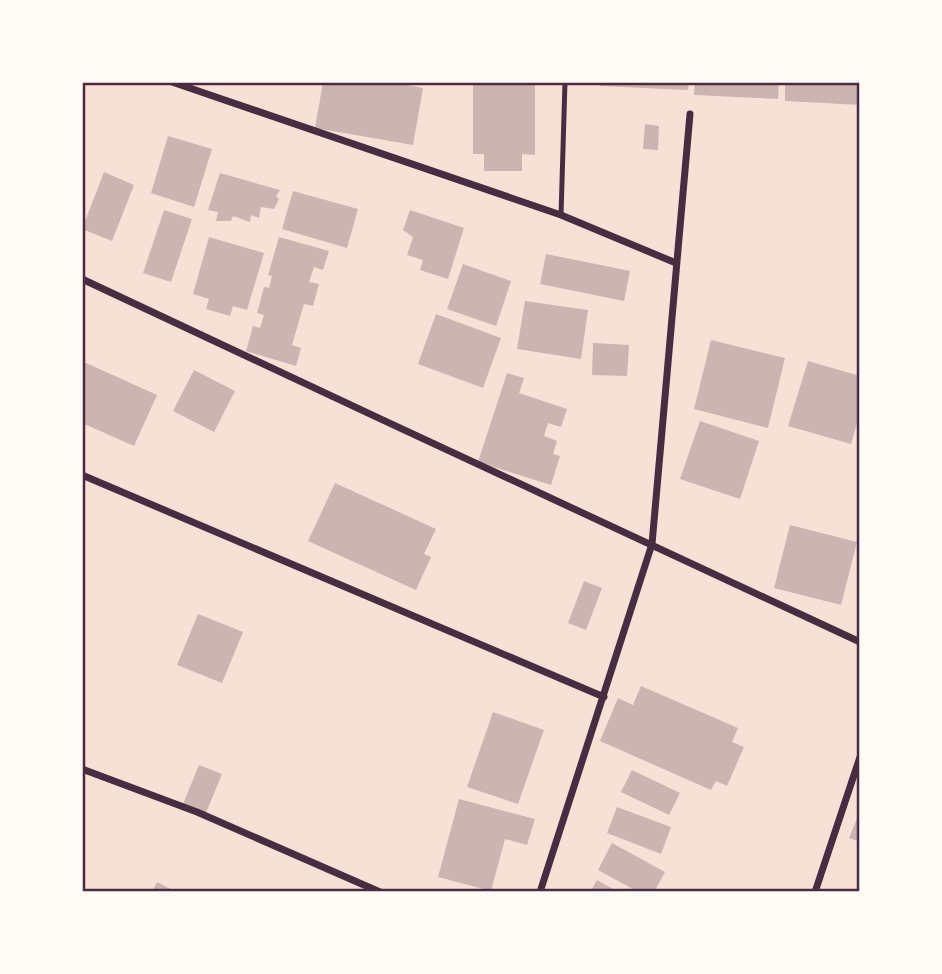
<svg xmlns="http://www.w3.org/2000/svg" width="942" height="974" viewBox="0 0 942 974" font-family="'Asap Condensed',sans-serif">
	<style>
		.building { fill: #ccb4b1 }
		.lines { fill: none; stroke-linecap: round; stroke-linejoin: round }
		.service { stroke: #4a2c40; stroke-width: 5 }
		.minor { stroke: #4a2c40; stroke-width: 7 }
		.neatline { fill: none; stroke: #4a2c40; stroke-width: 2.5 }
	</style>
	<rect width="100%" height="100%" fill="#f7e1d7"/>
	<g class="building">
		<polygon points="323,82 391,82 423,88 413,145 315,128"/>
		<polygon points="473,82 535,82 535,155 522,154 522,171 484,171 484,154 473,154"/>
		<polygon points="600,82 689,82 688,90 600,86"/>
		<polygon points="695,82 779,82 778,99 694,95"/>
		<polygon points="785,82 860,82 860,105 785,101"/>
		<polygon points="645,124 659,126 658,150 643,149"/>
		<polygon points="168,136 212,149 194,207 151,193"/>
		<polygon points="104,172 134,185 112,241 82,229"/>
		<polygon points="220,173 280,190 276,196 279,199 274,209 261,207 259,218 251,215 250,222 233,216 231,221 216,221 218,212 208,210"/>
		<polygon points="293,191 358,209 347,248 282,229"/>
		<polygon points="164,210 192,219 171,282 143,273"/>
		<polygon points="410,210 464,228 448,279 420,270 423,260 407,255 413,237 403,230"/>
		<polygon points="209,237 264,253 247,310 233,306 230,316 206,309 209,299 193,294"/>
		<polygon points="279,237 329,251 323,270 314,267 309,282 319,284 313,306 304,304 292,345 301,348 296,366 246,351 253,326 260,328 264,315 257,313 264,287 269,288 272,276 268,275"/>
		<polygon points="546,254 630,271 624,301 540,284"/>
		<polygon points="463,264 511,281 496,326 447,309"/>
		<polygon points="525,301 588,310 581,359 517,349"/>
		<polygon points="436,314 501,338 483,388 418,364"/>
		<polygon points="711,340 785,358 768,428 694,409"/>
		<polygon points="593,343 629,345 627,376 592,375"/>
		<polygon points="808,361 860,376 860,413 851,444 788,426"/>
		<polygon points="84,362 157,395 134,446 82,423 82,367"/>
		<polygon points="194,370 235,391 214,432 173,411"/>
		<polygon points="507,373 524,378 519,393 567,409 561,427 548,423 544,436 557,441 553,454 560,456 551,485 478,462"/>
		<polygon points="700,421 759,441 740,499 680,479"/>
		<polygon points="335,483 436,529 424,554 431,557 416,590 308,541"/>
		<polygon points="790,525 857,542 841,605 774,588"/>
		<polygon points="584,581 602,588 586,630 568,623"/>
		<polygon points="198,614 243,632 222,683 177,665"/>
		<polygon points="641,686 738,728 732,742 744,747 727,786 716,781 711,790 600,741 618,698 633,705"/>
		<polygon points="493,712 544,730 518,804 467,787"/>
		<polygon points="199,765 222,774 206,813 183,804"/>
		<polygon points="632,770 680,793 669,815 621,792"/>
		<polygon points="459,799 535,819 527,845 505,839 491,891 438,877"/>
		<polygon points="617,807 671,827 661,854 607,833"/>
		<polygon points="860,811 860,842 849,838"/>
		<polygon points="612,843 665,872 654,892 638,892 598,870"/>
		<polygon points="597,880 618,892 590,892"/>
		<polygon points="157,882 176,892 152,892"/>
	</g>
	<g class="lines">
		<polyline class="service" points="561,215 565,82"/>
		<g class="minor">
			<polyline points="172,82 561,215 676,263"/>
			<path d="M82,279C341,401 600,521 860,642"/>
			<polyline points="82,475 604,697"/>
			<polyline points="82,769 197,812 380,892"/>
			<polyline points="540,892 652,544 690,114"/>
			<polyline points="815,892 860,757"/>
		</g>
	</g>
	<rect width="942" height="974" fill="none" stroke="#fffaf5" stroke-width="168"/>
	<rect x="84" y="84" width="774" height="806" class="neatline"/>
</svg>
